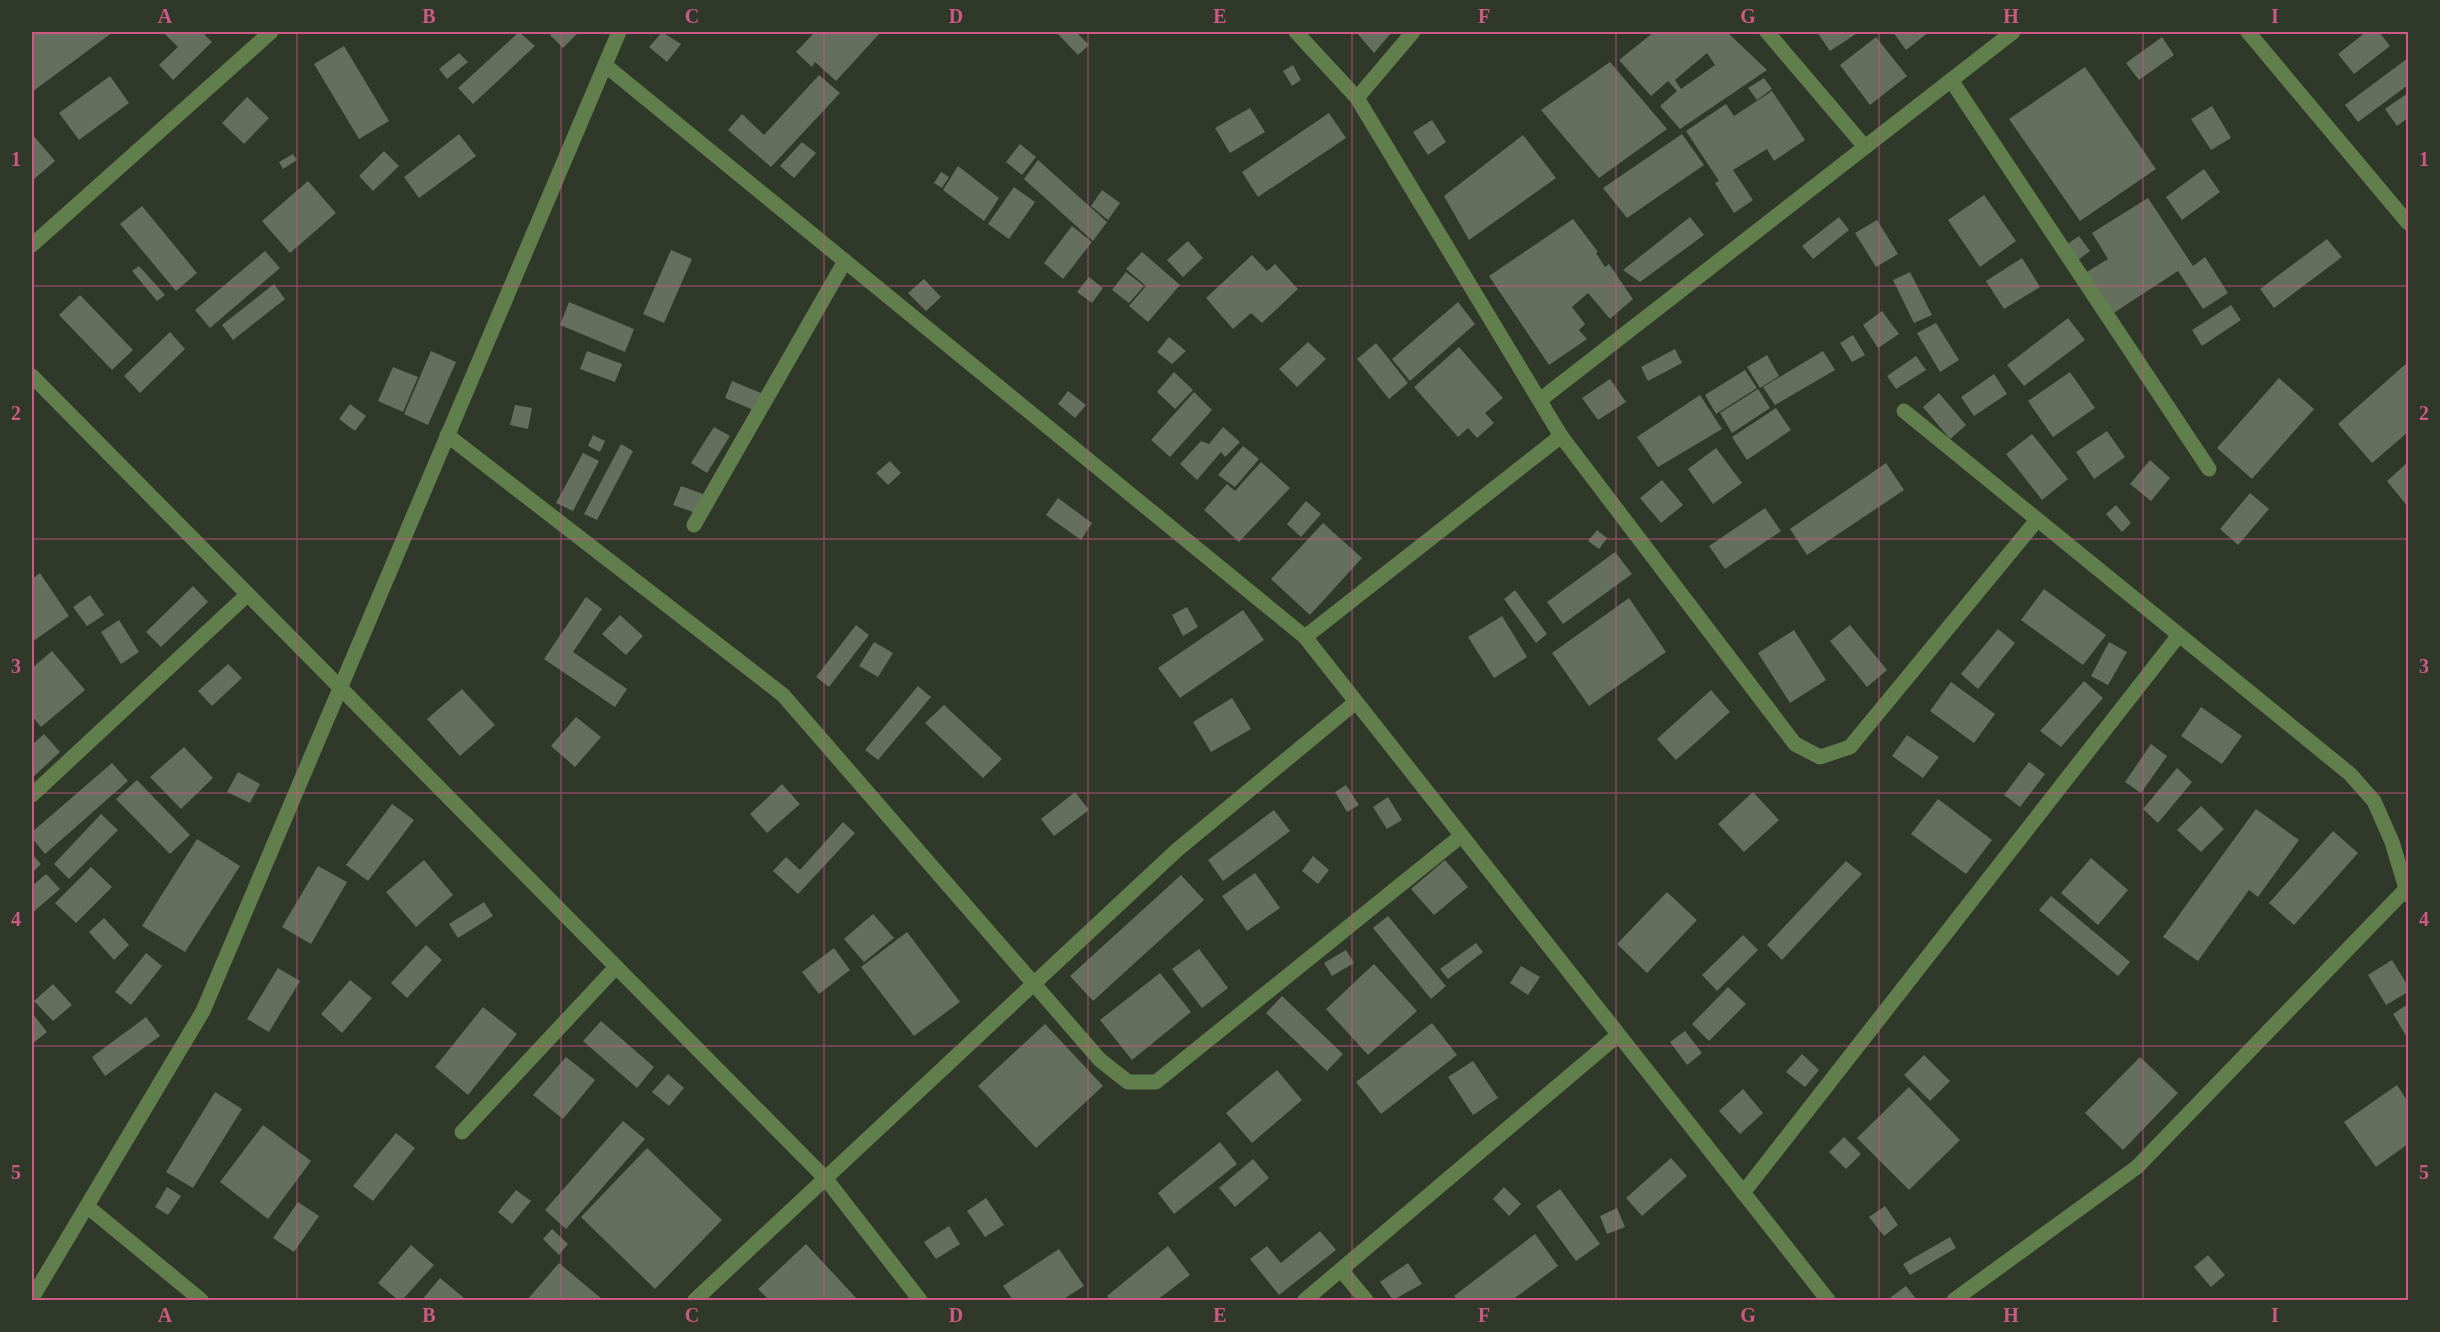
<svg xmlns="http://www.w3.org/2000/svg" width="2440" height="1332" viewBox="0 0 2440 1332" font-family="Georgia,serif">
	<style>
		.building { fill: #646f5e; fill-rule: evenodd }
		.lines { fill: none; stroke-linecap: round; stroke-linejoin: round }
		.minor { stroke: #617e4d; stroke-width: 15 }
		.grid { fill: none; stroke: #ce5985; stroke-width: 1.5; stroke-opacity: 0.55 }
		.neatline { fill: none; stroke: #ce5985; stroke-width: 2 }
		.grid-label { font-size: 20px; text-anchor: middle; font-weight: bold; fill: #ce5985 }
	</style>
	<rect width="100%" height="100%" fill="#2f3829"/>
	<g class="building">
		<polygon points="32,32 113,32 32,92"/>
		<polygon points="163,32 202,32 212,42 173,80 159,65 178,47"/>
		<polygon points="519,32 535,46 473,104 458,88"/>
		<polygon points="554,32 574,32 577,34 563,48 550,35"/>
		<polygon points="662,32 681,44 667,62 649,47"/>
		<polygon points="815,32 881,32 836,81 815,62 812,67 796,52"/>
		<polygon points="1056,32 1076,32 1089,45 1078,55"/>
		<polygon points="1356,32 1392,32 1374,53"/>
		<path d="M1654,32H1727L1767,70L1680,129L1660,106L1677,91L1668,81L1651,96L1619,60ZM1707,53L1715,65L1681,89L1675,80Z"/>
		<polygon points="1817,32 1859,32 1830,51"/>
		<polygon points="1893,32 1929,32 1906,50"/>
		<polygon points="2366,32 2379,32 2390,46 2354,74 2338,54"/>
		<polygon points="1876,37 1907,76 1870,105 1840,65"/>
		<polygon points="2162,37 2174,55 2139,80 2126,63"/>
		<polygon points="344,46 389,121 359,139 314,64"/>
		<polygon points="459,53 468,62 447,79 439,69"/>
		<polygon points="2408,58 2408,85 2358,122 2345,105"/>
		<polygon points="1610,62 1667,129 1599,178 1541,110"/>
		<polygon points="1293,65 1301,80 1292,86 1283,71"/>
		<polygon points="2085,67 2156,169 2080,221 2009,119"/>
		<polygon points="819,75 840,93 771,167 728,130 742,114 764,135"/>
		<polygon points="110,76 129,103 79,140 59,113"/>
		<polygon points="1764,78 1772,89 1757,100 1748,88"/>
		<polygon points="1772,91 1805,140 1774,161 1767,149 1733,170 1753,200 1734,213 1715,183 1719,181 1686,131 1726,104 1734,116"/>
		<polygon points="2408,93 2408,118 2397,126 2385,109"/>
		<polygon points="247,97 269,118 244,144 222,123"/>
		<polygon points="2212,106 2231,138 2211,150 2191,119"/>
		<polygon points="1250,108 1265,132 1230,153 1215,128"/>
		<polygon points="1329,113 1346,138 1258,197 1242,172"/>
		<polygon points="1432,120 1446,142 1428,155 1413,132"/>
		<polygon points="32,134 55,161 33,180 32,179"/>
		<polygon points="459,134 476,156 419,198 404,177"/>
		<polygon points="1682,134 1704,165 1627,218 1603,188"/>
		<polygon points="1523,135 1556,178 1469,240 1444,196"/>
		<polygon points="802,142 816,153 794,178 780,166"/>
		<polygon points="1020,144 1036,157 1022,175 1006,162"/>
		<polygon points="384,151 399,166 373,191 359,176"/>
		<polygon points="293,154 297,160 283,169 279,162"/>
		<polygon points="1038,160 1107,222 1093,241 1024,179"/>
		<polygon points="958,166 999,198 984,221 943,190"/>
		<polygon points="2204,169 2220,192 2182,220 2166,197"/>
		<polygon points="941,172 949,177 942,188 934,183"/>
		<polygon points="308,181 336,213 290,253 262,221"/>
		<polygon points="1014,187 1035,202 1009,239 988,224"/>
		<polygon points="1102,190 1120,203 1108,220 1091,206"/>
		<polygon points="1984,195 2016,241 1980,267 1948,220"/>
		<polygon points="2148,198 2193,266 2205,257 2228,293 2203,309 2178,271 2112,314 2085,273 2108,259 2092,233"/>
		<polygon points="142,206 197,273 176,291 120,224"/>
		<polygon points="1690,217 1704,235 1640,282 1623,270"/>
		<polygon points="1839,217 1849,230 1813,259 1802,246"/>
		<polygon points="1573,219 1598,252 1596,253 1605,267 1609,264 1633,299 1610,319 1588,293 1572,307 1585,324 1579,330 1587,339 1549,365 1489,276"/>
		<polygon points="1877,220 1898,254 1876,267 1855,233"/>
		<polygon points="1072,226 1092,242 1063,279 1044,263"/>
		<polygon points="2079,236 2090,251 2074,263 2063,247"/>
		<polygon points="2327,239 2342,257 2274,308 2260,289"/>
		<polygon points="1188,241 1203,258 1183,277 1167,260"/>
		<polygon points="671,250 692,259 664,323 643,314"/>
		<polygon points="265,251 280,268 210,328 195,310"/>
		<polygon points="1142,252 1180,285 1148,322 1129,306 1146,286 1126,269"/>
		<polygon points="1252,255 1267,271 1275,264 1298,289 1262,323 1251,313 1233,329 1206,298"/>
		<polygon points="2022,258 2040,287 2004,309 1986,281"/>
		<polygon points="139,266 165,295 157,301 132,271"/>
		<polygon points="1126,272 1144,286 1129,303 1112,290"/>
		<polygon points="1910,272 1932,315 1914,323 1893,280"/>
		<polygon points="1089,277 1103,288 1092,303 1077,292"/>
		<polygon points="924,279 941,297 926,311 908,293"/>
		<polygon points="274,284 285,299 233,340 222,325"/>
		<polygon points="80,295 133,350 112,370 59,315"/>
		<polygon points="569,302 634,329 625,352 560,325"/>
		<polygon points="1458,302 1475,324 1410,381 1392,359"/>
		<polygon points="2231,305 2241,320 2202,346 2192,330"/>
		<polygon points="1882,311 1899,334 1878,348 1863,325"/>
		<polygon points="2068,318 2085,340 2024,386 2007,365"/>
		<polygon points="1936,323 1959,360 1940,372 1917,333"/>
		<polygon points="170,332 185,349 140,393 124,376"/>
		<polygon points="1853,335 1865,355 1852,362 1840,343"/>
		<polygon points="1169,337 1186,351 1172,364 1157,352"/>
		<polygon points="1308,342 1326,359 1297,387 1279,369"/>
		<polygon points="1376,343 1408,383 1389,399 1357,359"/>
		<polygon points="1459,347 1503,398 1485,413 1494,423 1477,438 1468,428 1458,437 1414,387"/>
		<polygon points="1675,349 1682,363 1648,381 1641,367"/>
		<polygon points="431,351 456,362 428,425 404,414"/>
		<polygon points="587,351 622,364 615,382 580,369"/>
		<polygon points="1823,351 1835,370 1775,405 1763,387"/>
		<polygon points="1767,355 1779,376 1760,388 1747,367"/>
		<polygon points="1916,356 1926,370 1896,389 1887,376"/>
		<polygon points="2408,362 2408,432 2372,463 2338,424"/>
		<polygon points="393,367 418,377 403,412 378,401"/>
		<polygon points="1745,370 1757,388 1716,414 1705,395"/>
		<polygon points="1174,372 1193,390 1175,409 1157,392"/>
		<polygon points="2070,372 2095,408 2053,437 2028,401"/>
		<polygon points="1994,374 2007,394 1974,416 1961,397"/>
		<polygon points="2279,378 2314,409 2252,479 2217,448"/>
		<polygon points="1610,379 1626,402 1598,420 1582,398"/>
		<polygon points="732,381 766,395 758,412 725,398"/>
		<polygon points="1758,389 1770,408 1732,433 1720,413"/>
		<polygon points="1068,391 1086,405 1075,418 1058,404"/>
		<polygon points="1194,392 1212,410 1170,457 1151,440"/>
		<polygon points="1939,393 1966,425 1950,439 1923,407"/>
		<polygon points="1700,395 1722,429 1658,467 1637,437"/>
		<polygon points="350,404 366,416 355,431 339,419"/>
		<polygon points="515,405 532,408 528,429 510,425"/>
		<polygon points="1776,408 1791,430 1747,460 1732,437"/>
		<polygon points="714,427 730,436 707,473 691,463"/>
		<polygon points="1223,427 1240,442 1225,457 1221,452 1197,480 1180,464 1201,441 1209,444"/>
		<polygon points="2107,431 2125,457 2094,479 2076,452"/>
		<polygon points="2032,434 2068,479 2042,500 2006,454"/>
		<polygon points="593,435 605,441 600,452 588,446"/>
		<polygon points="621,444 633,451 597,520 584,514"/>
		<polygon points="1243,446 1259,459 1235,487 1218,475"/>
		<polygon points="1716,448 1742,483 1713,504 1688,469"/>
		<polygon points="583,453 599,461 573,511 556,503"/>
		<polygon points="2150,460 2170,478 2151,501 2130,484"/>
		<polygon points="890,461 901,473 888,485 876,473"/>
		<polygon points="1261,462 1290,488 1239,542 1204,510 1227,484 1235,491"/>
		<polygon points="2408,462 2408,507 2387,481"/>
		<polygon points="1886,463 1904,490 1807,555 1790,529"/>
		<polygon points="1662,480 1683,505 1661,523 1640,498"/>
		<polygon points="681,486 703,494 696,513 673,505"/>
		<polygon points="2250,493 2269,509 2238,545 2220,529"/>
		<polygon points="1058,498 1092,523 1081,540 1046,515"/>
		<polygon points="1306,501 1321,514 1301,537 1287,524"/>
		<polygon points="2116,505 2131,523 2122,532 2106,514"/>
		<polygon points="1765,508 1781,531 1725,569 1709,546"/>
		<polygon points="1323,523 1362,558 1310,615 1271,579"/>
		<polygon points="1597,530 1607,538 1599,549 1588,541"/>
		<polygon points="1615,552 1632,574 1563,624 1547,602"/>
		<polygon points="40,573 69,616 32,642 32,579"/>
		<polygon points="193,586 208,602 161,647 146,632"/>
		<polygon points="2044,589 2106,635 2083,665 2021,620"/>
		<polygon points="1515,590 1547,634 1536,643 1504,599"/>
		<polygon points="90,595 104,615 87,626 73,607"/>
		<polygon points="586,597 602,609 573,652 627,689 615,707 544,659"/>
		<polygon points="1629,598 1666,652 1589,706 1552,653"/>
		<polygon points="1187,607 1198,627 1183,636 1172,615"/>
		<polygon points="1243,610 1264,640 1180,698 1158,668"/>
		<polygon points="620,615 643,636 626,655 602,634"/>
		<polygon points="1502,616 1527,657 1494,678 1468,637"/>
		<polygon points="119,620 139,652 121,664 101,632"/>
		<polygon points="856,625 869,635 829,687 816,677"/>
		<polygon points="1850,625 1887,670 1867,687 1830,641"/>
		<polygon points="1998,629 2015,643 1978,689 1961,674"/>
		<polygon points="1794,630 1826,680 1790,703 1758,653"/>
		<polygon points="874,642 893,653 878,677 859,666"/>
		<polygon points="2109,642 2127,652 2108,685 2091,676"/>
		<polygon points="52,651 85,690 41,727 32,716 32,668"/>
		<polygon points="228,664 242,678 212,706 198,691"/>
		<polygon points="2084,681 2103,698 2061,747 2040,731"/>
		<polygon points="1951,682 1995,714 1974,743 1930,711"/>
		<polygon points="918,686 931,697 878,760 865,750"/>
		<polygon points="462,689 495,725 460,756 427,719"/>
		<polygon points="1711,690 1730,712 1676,760 1657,739"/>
		<polygon points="1232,698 1251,729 1211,752 1193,722"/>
		<polygon points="944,705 1002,759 983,778 925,723"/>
		<polygon points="2201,707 2242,736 2222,764 2181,736"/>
		<polygon points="576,717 601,737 575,767 551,746"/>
		<polygon points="44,734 60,752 32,778 32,745"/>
		<polygon points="1907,735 1939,757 1923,778 1892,756"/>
		<polygon points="2151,744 2167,756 2141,793 2125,782"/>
		<polygon points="184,747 213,778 181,809 150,777"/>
		<polygon points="2029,762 2045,774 2020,807 2004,795"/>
		<polygon points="112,763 128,781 45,854 32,838 32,832"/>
		<polygon points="2177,768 2192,782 2158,823 2143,809"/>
		<polygon points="238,772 260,784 250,803 227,792"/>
		<polygon points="137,780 190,835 170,854 116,799"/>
		<polygon points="782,784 800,804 767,833 750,814"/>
		<polygon points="1346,785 1359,805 1347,812 1335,792"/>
		<polygon points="1075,792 1089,810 1054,836 1041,819"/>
		<polygon points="1753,792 1779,820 1744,852 1718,824"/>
		<polygon points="1388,797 1402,820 1387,829 1373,807"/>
		<polygon points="1938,799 1992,840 1966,874 1911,834"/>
		<polygon points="392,804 414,820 368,881 346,865"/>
		<polygon points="2201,806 2224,829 2201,852 2177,830"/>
		<polygon points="2256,809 2299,840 2258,897 2249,890 2198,961 2163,937"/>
		<polygon points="1274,810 1290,831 1223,881 1208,860"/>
		<polygon points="101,814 118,830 69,879 54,864"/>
		<polygon points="843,822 855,833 798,894 773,871 786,857 800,870"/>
		<polygon points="2333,831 2358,853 2294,925 2269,903"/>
		<polygon points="197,839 240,866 185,952 142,926"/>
		<polygon points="32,854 41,864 32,873"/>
		<polygon points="1313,856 1329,870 1318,884 1302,871"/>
		<polygon points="2091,858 2128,890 2098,925 2061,893"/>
		<polygon points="424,860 453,895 416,927 386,892"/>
		<polygon points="1445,860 1468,887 1434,915 1411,889"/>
		<polygon points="1846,861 1862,874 1782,960 1767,945"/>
		<polygon points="318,866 347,882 311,944 282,927"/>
		<polygon points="91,867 112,887 76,923 55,903"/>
		<polygon points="1255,873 1280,908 1247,931 1222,896"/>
		<polygon points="46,874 60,889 32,913 32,886"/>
		<polygon points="1181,875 1204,900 1093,1001 1070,976"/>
		<polygon points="1667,892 1697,920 1647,973 1617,944"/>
		<polygon points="2051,896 2130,962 2118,976 2039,910"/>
		<polygon points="484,902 493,916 458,938 449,924"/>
		<polygon points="873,914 894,938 864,962 844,939"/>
		<polygon points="1388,916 1446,986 1431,999 1373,928"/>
		<polygon points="104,918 129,945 114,960 89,932"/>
		<polygon points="907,932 960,1002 914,1036 861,967"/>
		<polygon points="1743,935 1758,950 1717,991 1702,975"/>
		<polygon points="1476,943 1483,952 1448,979 1440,969"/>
		<polygon points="426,945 442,960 407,998 391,983"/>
		<polygon points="834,948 850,970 819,994 802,972"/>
		<polygon points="1199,949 1228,988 1202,1008 1172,969"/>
		<polygon points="1346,950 1354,963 1332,976 1324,963"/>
		<polygon points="146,953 162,966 131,1005 115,992"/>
		<polygon points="2392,960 2408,986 2408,992 2386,1005 2368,975"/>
		<polygon points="1374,964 1417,1011 1368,1055 1326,1009"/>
		<polygon points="1521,966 1540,977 1528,995 1510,983"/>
		<polygon points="278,968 300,981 269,1032 247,1019"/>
		<polygon points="1160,973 1191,1012 1132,1060 1100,1020"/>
		<polygon points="350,980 372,998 342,1033 321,1014"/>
		<polygon points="53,984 72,1005 53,1021 34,1001"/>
		<polygon points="1728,987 1746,1004 1709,1041 1692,1024"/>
		<polygon points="1282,996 1343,1054 1327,1071 1266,1013"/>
		<polygon points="2408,1004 2408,1039 2393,1014"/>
		<polygon points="483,1007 517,1034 468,1095 435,1067"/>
		<polygon points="32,1013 47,1032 32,1044"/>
		<polygon points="146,1017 160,1036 105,1076 92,1057"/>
		<polygon points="601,1021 654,1067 637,1088 583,1041"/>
		<polygon points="1432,1023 1457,1055 1381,1114 1356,1082"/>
		<polygon points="1045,1024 1103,1086 1036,1148 978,1086"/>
		<polygon points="1685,1031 1702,1053 1687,1065 1670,1042"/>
		<polygon points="1802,1054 1819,1070 1805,1087 1786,1072"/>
		<polygon points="1924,1055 1950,1081 1930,1101 1904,1075"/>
		<polygon points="566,1057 595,1080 563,1119 533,1095"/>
		<polygon points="2140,1057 2178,1093 2123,1150 2085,1113"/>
		<polygon points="1473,1061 1498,1098 1473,1115 1448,1077"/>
		<polygon points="1277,1070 1302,1100 1252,1143 1226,1113"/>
		<polygon points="668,1074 684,1088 669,1106 652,1092"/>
		<polygon points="2397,1085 2408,1102 2408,1144 2376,1167 2344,1122"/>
		<polygon points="1909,1087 1960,1140 1909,1190 1857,1138"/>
		<polygon points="1743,1089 1763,1113 1740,1134 1719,1111"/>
		<polygon points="215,1092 242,1109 193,1188 166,1172"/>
		<polygon points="623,1121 645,1139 566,1229 545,1210"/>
		<polygon points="263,1125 311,1161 268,1219 220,1182"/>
		<polygon points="396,1133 415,1148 373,1201 353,1186"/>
		<polygon points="1844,1137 1861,1154 1846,1169 1829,1152"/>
		<polygon points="1220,1142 1237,1164 1174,1214 1158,1193"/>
		<polygon points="647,1148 722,1220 655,1289 581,1217"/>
		<polygon points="1671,1158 1687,1176 1642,1216 1626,1198"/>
		<polygon points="1253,1159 1269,1178 1235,1207 1219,1188"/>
		<polygon points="167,1187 181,1196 168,1215 155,1207"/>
		<polygon points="1504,1187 1521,1204 1509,1216 1493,1199"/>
		<polygon points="1560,1189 1600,1244 1576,1261 1536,1206"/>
		<polygon points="516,1190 531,1201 512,1224 498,1212"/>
		<polygon points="986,1198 1004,1225 985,1237 967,1211"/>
		<polygon points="298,1202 319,1216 294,1252 273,1238"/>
		<polygon points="1885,1206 1898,1225 1884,1236 1869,1217"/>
		<polygon points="1617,1208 1625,1227 1607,1234 1600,1216"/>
		<polygon points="949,1226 960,1244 936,1259 924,1242"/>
		<polygon points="552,1229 568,1244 559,1255 543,1239"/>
		<polygon points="1320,1231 1336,1250 1279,1295 1250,1259 1267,1246 1281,1263"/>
		<polygon points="1535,1234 1558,1266 1512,1300 1458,1300 1454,1296"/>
		<polygon points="1950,1237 1956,1248 1910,1275 1903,1264"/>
		<polygon points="806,1244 858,1300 769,1300 758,1289"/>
		<polygon points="411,1245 434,1265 402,1300 398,1300 378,1283"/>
		<polygon points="1168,1246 1190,1275 1157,1300 1110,1300 1107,1296"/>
		<polygon points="1059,1249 1084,1286 1062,1300 1013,1300 1003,1286"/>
		<polygon points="2208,1255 2225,1275 2211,1287 2194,1267"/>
		<polygon points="559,1263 603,1300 527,1300"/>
		<polygon points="1408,1263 1422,1284 1393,1300 1380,1282"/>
		<polygon points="440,1278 464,1298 462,1300 422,1300"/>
		<polygon points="1906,1286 1917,1300 1887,1300"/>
	</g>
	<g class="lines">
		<g class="minor">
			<polyline points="1296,32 1357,98 1561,436 1795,744 1820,757 1850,747 2037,520"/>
			<polyline points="1767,32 1865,147"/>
			<polyline points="2248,32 2408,223"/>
			<polyline points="605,65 1305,637 1828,1300"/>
			<polyline points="1951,80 2209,469"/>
			<polyline points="1357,98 1413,32"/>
			<polyline points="32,245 271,32"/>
			<polyline points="32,376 826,1179 920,1300"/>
			<polyline points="1540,400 2013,32"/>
			<polyline points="1904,411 2350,774 2374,801 2392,842 2408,895"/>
			<polyline points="447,435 783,695 1100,1060 1128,1082 1156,1082 1461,836"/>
			<polyline points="694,525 845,261"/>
			<polyline points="1305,637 1561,436"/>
			<polyline points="32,795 248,594"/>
			<polyline points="462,1132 616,967"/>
			<polyline points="1743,1193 2179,635"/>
			<polyline points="88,1207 201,1300"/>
			<polyline points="1341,1270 1366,1300"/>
			<polyline points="32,1298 203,1011 619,32"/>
			<polyline points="695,1300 1177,850 1356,702"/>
			<polyline points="1305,1300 1618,1035"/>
			<polyline points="1954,1300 2137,1167 2405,890"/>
		</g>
	</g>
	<path class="grid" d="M297,32V1300M561,32V1300M824,32V1300M1088,32V1300M1352,32V1300M1616,32V1300M1879,32V1300M2143,32V1300M32,286H2408M32,539H2408M32,793H2408M32,1046H2408"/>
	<rect width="2440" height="1332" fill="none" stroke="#2f3829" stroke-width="66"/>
	<rect x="33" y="33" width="2374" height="1266" class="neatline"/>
	<g class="grid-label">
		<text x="165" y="23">A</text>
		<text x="429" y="23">B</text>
		<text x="692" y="23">C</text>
		<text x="956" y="23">D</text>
		<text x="1220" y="23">E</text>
		<text x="1484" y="23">F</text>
		<text x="1748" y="23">G</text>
		<text x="2011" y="23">H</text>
		<text x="2275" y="23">I</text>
		<text x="16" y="166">1</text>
		<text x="2424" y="166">1</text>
		<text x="16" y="420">2</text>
		<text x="2424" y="420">2</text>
		<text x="16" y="673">3</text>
		<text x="2424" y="673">3</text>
		<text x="16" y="926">4</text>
		<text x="2424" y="926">4</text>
		<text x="16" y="1179">5</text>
		<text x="2424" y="1179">5</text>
		<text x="165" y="1322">A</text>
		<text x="429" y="1322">B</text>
		<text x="692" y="1322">C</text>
		<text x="956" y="1322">D</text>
		<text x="1220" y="1322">E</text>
		<text x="1484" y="1322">F</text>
		<text x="1748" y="1322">G</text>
		<text x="2011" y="1322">H</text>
		<text x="2275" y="1322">I</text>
	</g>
</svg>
